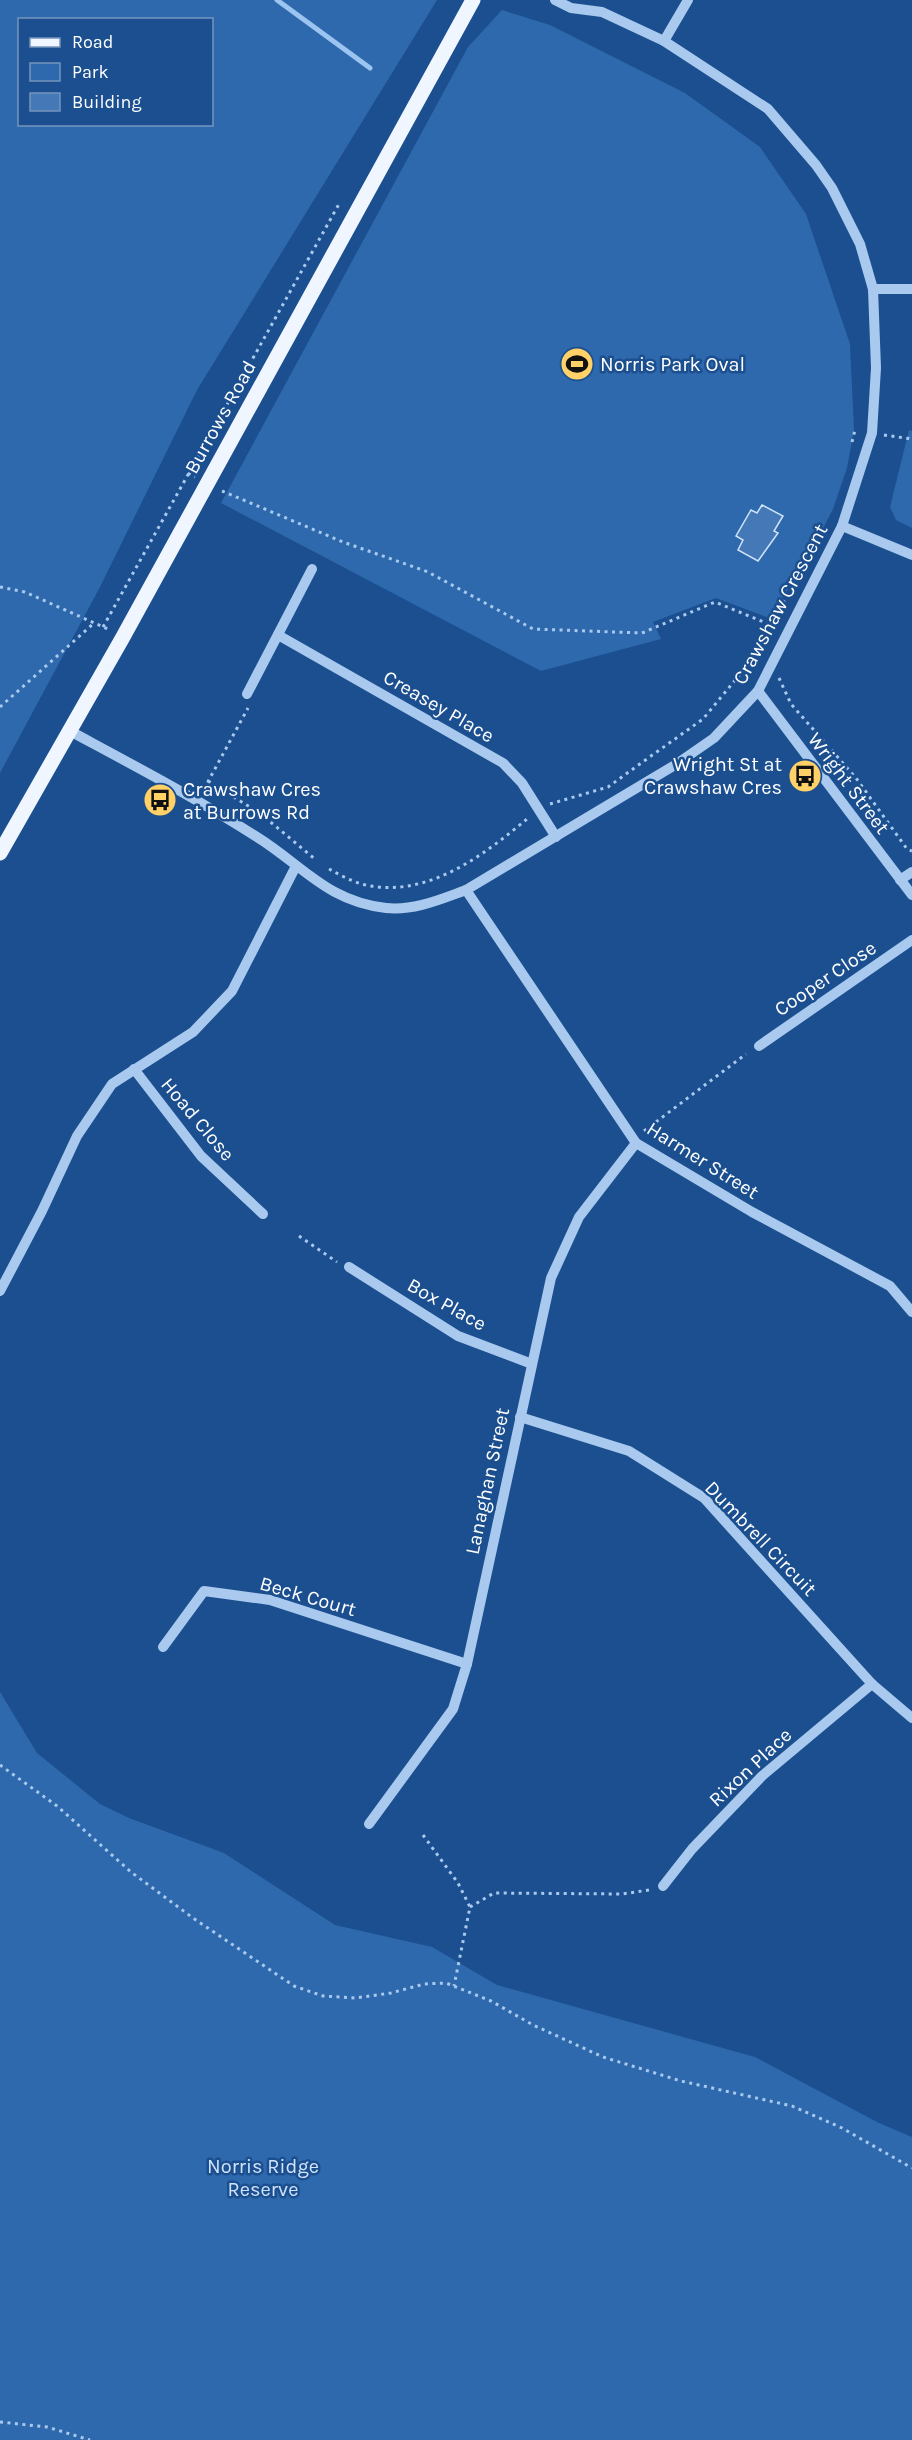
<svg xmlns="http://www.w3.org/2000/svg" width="912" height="2440" viewBox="0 0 912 2440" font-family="Karla,sans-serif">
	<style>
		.green { fill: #2e69ad; fill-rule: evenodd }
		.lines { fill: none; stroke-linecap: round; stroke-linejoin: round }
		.stream { stroke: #9cc4f0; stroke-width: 5 }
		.building { fill: #4478b7; stroke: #cfe3fa; stroke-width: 1.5 }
		.path { stroke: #a9c9ee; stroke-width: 3; stroke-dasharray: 3 4.5; stroke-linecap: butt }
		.minor { stroke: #a9c9ee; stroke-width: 10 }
		.major { stroke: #f0f6ff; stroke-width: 15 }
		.labels { text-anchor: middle; stroke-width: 5; stroke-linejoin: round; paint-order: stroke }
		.poi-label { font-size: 20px; fill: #fff; stroke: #1b4f8f; text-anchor: start }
		.street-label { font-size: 20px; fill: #fff; stroke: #1b4f8f }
		.park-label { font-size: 20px; fill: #cfe3fa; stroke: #1b4f8f }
	</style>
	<rect width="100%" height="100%" fill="#1b4f8f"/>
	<g class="green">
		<path d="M0,0H437L197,390L100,587L0,773ZM20,20H212V124H20Z"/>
		<polygon points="502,10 550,25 685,93 760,147 806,214 850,344 854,430 847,468 833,509 804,565 769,618 716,598 653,622 661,639 541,671 221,503 468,47"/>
		<polygon points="909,430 912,431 912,528 896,520 890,507"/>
		<polygon points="0,1692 37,1753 100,1804 129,1818 224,1853 335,1925 432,1947 497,1985 755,2057 879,2123 912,2137 912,2440 0,2440"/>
	</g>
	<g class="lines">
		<polyline class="stream" points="277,0 370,68"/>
	</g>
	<polygon class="building" points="762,505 783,516 774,531 778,533 758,561 738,550 743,540 736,536 751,510 757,513"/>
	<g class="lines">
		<g class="path">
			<polyline points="884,435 912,439"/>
			<polyline points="852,442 855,430 857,431"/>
			<polyline points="188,473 195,477"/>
			<polyline points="222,491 343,542 428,572 533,629 642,633 715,602 771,625 808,556"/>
			<polyline points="0,587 25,592 110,630"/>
			<polyline points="103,627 339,204"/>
			<polyline points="751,661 771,625"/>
			<polyline points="779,678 791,704 856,778 907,849 912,851"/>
			<polyline points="0,707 94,623"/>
			<polyline points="208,781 261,814 316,860"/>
			<polyline points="204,789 248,708"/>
			<polyline points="550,804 608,787 644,761 703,719 751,661 756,664"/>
			<path d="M329,869C342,876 356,884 371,886C431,896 485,854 527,819"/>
			<polyline points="644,1131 746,1054"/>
			<polyline points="299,1236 337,1262"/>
			<polyline points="0,1765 57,1806 131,1872 193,1918 294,1986 323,1996 355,1998 391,1993 424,1984 446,1983 491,2001 533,2025 603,2057 681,2081 792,2106 842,2128 912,2168"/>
			<polyline points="423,1835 458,1883 470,1907 454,1986"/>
			<polyline points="470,1907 494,1893 622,1894 649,1890"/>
			<polyline points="0,2422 47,2427 90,2440"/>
		</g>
		<g class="minor">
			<polyline points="664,41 688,0"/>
			<polyline points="873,289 912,289"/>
			<polyline points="842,526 912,555"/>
			<polyline points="278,635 503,763 522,783 556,837"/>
			<polyline points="758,691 912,895"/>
			<polyline points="247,694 312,569"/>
			<path d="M70,731C133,765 196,798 257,837C302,865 328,902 386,908C414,911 441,899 466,890L675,765L714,738L758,691L842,526L872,433L876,368L873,289L860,244L832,188L816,165L768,109L664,41L602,12L571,8L555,0"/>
			<polyline points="900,880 912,872"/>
			<polyline points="466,890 636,1143 752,1212 890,1286 912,1312"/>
			<polyline points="759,1046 912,940"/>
			<polyline points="134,1069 201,1156 263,1214"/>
			<polyline points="349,1267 458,1336 532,1364"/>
			<polyline points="0,1291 42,1211 77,1136 112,1084 193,1032 232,991 296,866"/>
			<polyline points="520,1417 629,1451 704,1498 872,1684 912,1718"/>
			<polyline points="163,1647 204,1591 270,1600 467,1664"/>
			<polyline points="369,1824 453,1709 467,1664 551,1278 579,1217 636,1143"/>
			<polyline points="663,1886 692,1849 762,1776 872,1684"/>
		</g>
		<polyline class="major" points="0,853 123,637 473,0"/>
	</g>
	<defs>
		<symbol id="stadium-disc" viewBox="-11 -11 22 22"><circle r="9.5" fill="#ffd166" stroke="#1b4f8f"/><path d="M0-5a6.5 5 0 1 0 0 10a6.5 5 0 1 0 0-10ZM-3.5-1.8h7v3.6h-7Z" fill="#111"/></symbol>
		<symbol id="bus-disc" viewBox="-11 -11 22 22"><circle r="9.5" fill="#ffd166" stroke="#1b4f8f"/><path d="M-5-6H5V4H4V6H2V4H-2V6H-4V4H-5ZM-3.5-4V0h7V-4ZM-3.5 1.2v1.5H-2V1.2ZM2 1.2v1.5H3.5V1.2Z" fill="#111"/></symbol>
	</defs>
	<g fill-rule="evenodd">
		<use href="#stadium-disc" x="558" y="345" width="38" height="38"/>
		<use href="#bus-disc" x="786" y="757" width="38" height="38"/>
		<use href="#bus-disc" x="141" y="781" width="38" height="38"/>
	</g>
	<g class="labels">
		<g class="poi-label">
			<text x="600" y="371">Norris Park Oval</text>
			<text x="782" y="771" text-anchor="end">Wright St at<tspan x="782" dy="23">Crawshaw Cres</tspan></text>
			<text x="183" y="796">Crawshaw Cres<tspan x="183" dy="23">at Burrows Rd</tspan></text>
		</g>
		<g class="street-label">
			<text transform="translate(220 417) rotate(-61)" y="7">Burrows Road</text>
			<text transform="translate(780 604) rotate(-62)" y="7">Crawshaw Crescent</text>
			<text transform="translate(439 706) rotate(30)" y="7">Creasey Place</text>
			<text transform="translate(849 783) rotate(53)" y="7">Wright Street</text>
			<text transform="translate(825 978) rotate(-34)" y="7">Cooper Close</text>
			<text transform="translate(198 1119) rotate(50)" y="7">Hoad Close</text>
			<text transform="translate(703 1160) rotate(32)" y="7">Harmer Street</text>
			<text transform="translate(447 1304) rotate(29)" y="7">Box Place</text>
			<text transform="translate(487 1481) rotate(-78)" y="7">Lanaghan Street</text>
			<text transform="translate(761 1538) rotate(46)" y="7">Dumbrell Circuit</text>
			<text transform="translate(308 1596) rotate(16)" y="7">Beck Court</text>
			<text transform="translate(750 1767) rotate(-43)" y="7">Rixon Place</text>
		</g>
		<g class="park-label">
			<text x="263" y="2173">Norris Ridge<tspan x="263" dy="23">Reserve</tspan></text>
		</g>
	</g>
	<rect x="18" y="18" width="195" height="108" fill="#1b4f8f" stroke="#7695bc" stroke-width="1.5"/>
	<rect x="30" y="38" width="30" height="9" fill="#f0f6ff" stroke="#7695bc" stroke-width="1.5"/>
	<text x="72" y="48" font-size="18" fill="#ffffff">Road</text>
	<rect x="30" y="63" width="30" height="18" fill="#2e69ad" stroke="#7695bc" stroke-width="1.5"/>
	<text x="72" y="78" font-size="18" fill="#ffffff">Park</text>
	<rect x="30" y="93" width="30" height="18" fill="#4478b7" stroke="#7695bc" stroke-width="1.5"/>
	<text x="72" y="108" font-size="18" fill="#ffffff">Building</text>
</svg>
